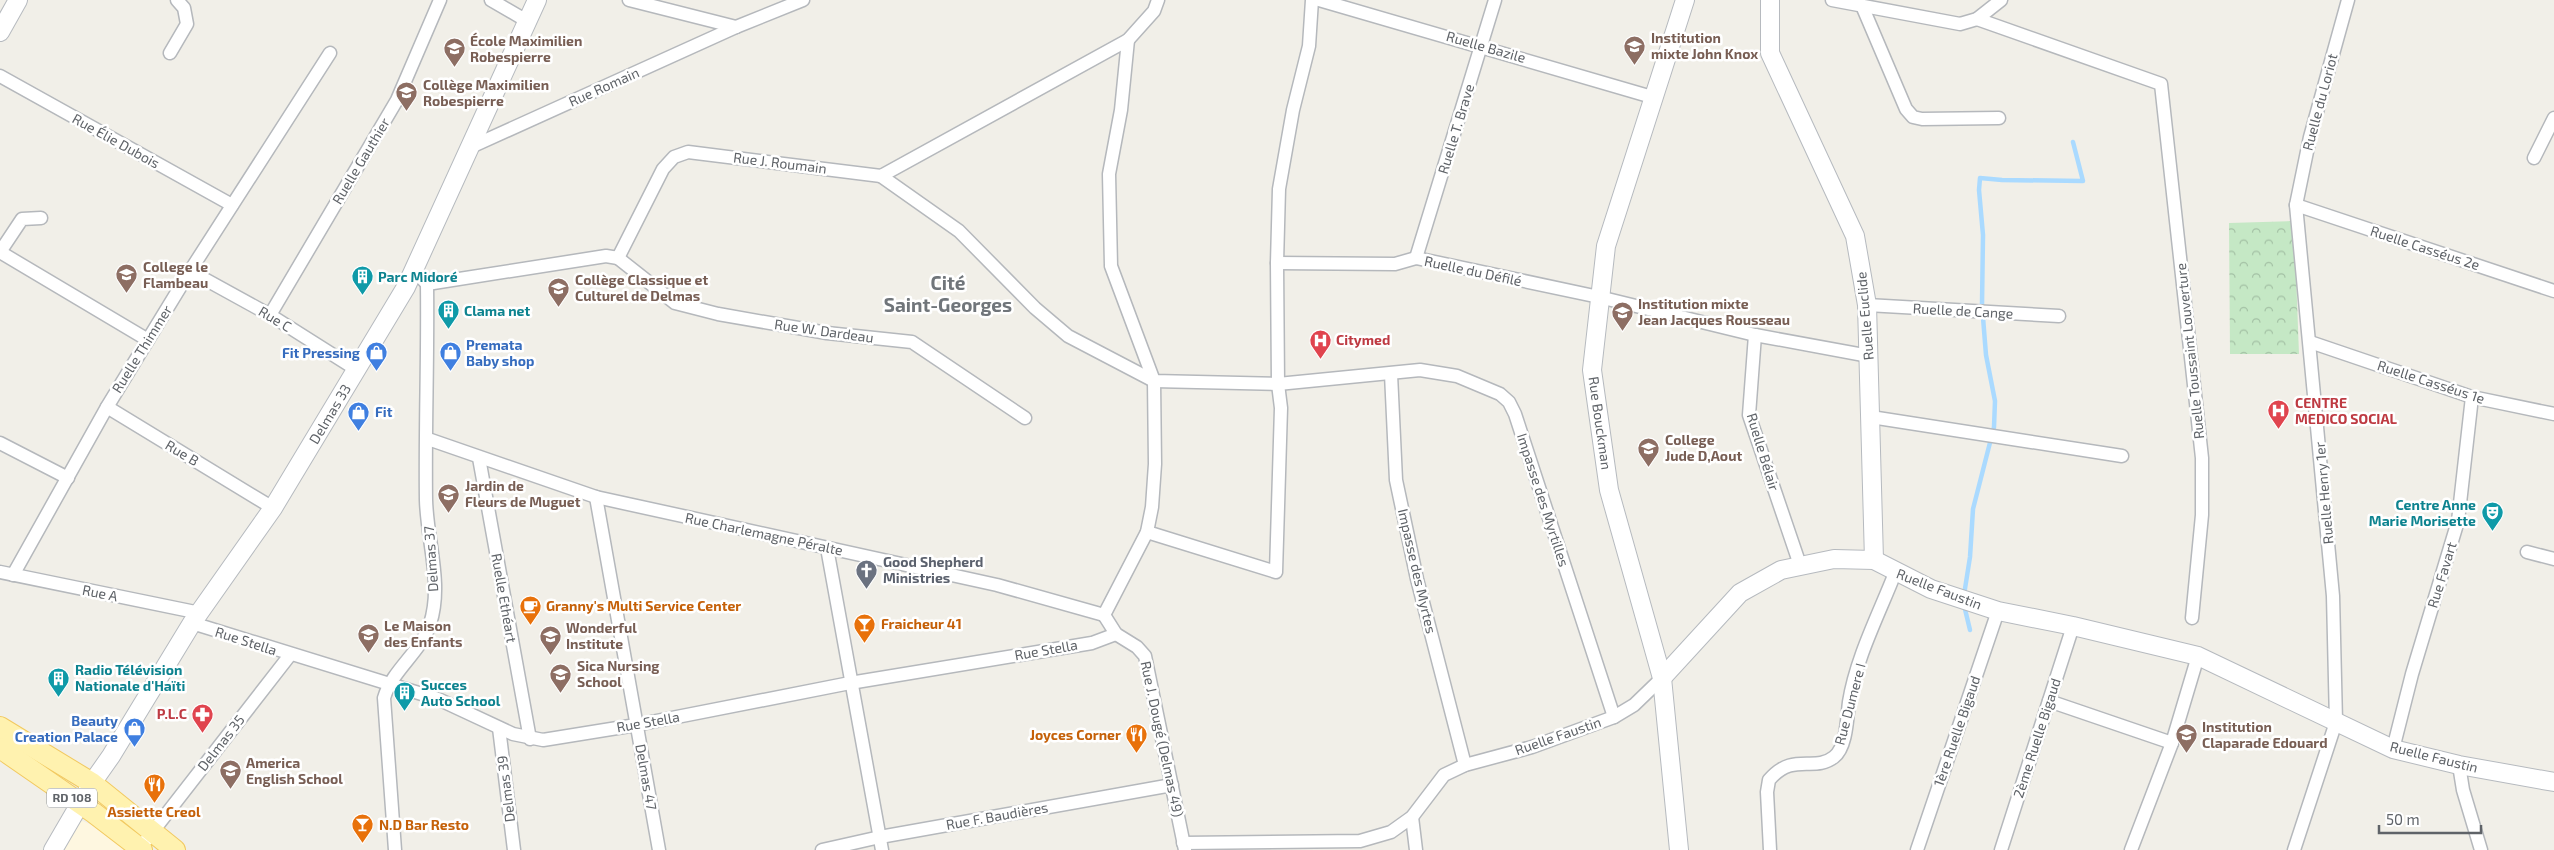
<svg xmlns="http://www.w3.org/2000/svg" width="2554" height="850" viewBox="0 0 2554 850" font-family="'Exo 2',sans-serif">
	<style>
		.commercial { fill: #fef7e0 }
		.forest { fill: url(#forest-crowns) }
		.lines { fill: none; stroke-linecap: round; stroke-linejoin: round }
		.stream { stroke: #aadaff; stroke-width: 4.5 }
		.street-casing { stroke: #b5b8bc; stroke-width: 15 }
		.secondary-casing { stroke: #b6babf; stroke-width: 20 }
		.primary-casing { stroke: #f2c960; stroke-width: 22 }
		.street { stroke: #fff; stroke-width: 12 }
		.secondary { stroke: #fff; stroke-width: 18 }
		.primary { stroke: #fff2af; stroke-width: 20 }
		.labels { text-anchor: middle; stroke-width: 5; stroke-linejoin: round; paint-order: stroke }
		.shield { fill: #fff; stroke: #8f9295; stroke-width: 1 }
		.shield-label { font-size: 12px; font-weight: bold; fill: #5f6368 }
		.education-label { font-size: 14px; font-weight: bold; fill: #785e54; stroke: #fff; text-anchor: start }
		.street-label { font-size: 14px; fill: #5f6368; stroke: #fff }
		.culture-label { font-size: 14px; font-weight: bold; fill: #0d838f; stroke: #fff; text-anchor: start }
		.health-label { font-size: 14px; font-weight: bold; fill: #be3a42; stroke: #fff; text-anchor: start }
		.shop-label { font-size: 14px; font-weight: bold; fill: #366cbe; stroke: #fff; text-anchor: start }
		.worship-label { font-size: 14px; font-weight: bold; fill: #5b616d; stroke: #fff; text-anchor: start }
		.food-label { font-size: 14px; font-weight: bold; fill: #c56008; stroke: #fff; text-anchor: start }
		.district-label { font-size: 19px; font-weight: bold; fill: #70757a; stroke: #fff }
	</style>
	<defs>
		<pattern id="forest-crowns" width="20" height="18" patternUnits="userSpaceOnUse" patternTransform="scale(1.25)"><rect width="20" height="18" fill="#c5e8c5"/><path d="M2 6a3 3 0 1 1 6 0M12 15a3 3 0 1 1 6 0" fill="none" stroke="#a3c0a4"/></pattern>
	</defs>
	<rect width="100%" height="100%" fill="#f1efe8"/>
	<polygon class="commercial" points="80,820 101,829 128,850 49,850"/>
	<polygon class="forest" points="2294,221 2299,354 2230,354 2229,223"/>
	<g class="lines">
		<g class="stream">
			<polyline points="1964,595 1970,557 1973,509 1994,427 1995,401 1986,355 1982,305 1983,235 1979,190 1980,178 2002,180 2083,181 2073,142"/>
			<polyline points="1964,605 1970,630"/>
		</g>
		<defs>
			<g id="street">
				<polyline points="491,0 527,21"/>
				<polyline points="629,0 736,27"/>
				<polyline points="1319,0 1652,97"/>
				<polyline points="1832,0 1960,24 1977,19 2001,0"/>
				<polyline points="1863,8 1906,109 1913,117 1922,119 1999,118"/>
				<polyline points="1977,19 2161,84 2202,458 2202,515 2192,618"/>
				<polyline points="170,53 187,24 184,8 177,0"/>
				<polyline points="0,76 232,205"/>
				<polyline points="473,146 736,27 803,0"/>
				<polyline points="2534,158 2554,118"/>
				<polyline points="881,176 959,231 1035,308 1068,336 1154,381 1278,384 1420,370 1457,376 1500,394 1509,402 1515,414 1614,717"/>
				<polyline points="2296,205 2554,291"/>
				<polyline points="0,252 148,340"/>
				<polyline points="0,252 22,219 41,218"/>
				<polyline points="618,258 675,303 718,314 827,333 912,342 1025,418"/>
				<polyline points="1416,258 1495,0"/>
				<polyline points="1277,263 1395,264 1416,258 1599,297 1755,335 1869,356"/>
				<polyline points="190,271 270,315 357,370"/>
				<polyline points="415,271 427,284 606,256 618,258 663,169 674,157 688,152 881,176 1128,40 1154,11 1158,0"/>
				<polyline points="1867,305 2059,316"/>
				<polyline points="270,315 397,100 440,0"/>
				<polyline points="1755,335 1749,415 1800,565"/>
				<polyline points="2310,342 2472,397 2554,414"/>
				<polyline points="1391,374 1396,480 1417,579 1465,765"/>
				<polyline points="107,407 273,508"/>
				<polyline points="1871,417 2122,456"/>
				<polyline points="428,439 596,497 997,585 1104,615"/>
				<polyline points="0,443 68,478"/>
				<polyline points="479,458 530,739"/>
				<polyline points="596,497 659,850"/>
				<polyline points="1147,532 1276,572 1281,408 1278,384 1277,263 1279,189 1293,110 1309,46 1312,0"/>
				<polyline points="827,548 882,850"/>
				<polyline points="2527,552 2554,559"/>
				<polyline points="0,572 200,613"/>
				<polyline points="13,575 107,407 190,271 330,53"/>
				<polyline points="1104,615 1147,532 1152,507 1155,464 1154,381 1111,266 1109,174 1121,110 1128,40"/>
				<polyline points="1104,615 1116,634 1137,647 1145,656 1185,850"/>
				<polyline points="192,623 438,699 513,734 543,740 636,725 850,683 1092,643 1116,634"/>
				<polyline points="2049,701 2172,743"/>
				<polyline points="499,728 514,850"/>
				<polyline points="2393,749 2412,674 2458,521 2472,397"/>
				<polyline points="2459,765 2463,790 2481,850"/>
				<polyline points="1412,817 1416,850"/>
				<polyline points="1183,843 1360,841 1391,832 1412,817 1444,775 1465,765 1532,747 1614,717 1634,705 1662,678"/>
				<polyline points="140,848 290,655"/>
				<path d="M395,850L384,698C392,670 421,652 430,624C443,584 427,541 426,500C425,428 428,356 427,284"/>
				<polyline points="822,850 880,837 1172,785"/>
				<path d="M1770,850L1767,792L1769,780C1794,751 1814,773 1834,757C1847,747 1847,717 1849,702C1856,658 1879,614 1895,573"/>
				<polyline points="1917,850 1998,611"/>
				<polyline points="2001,850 2073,626"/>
				<polyline points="2131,850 2172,743 2198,656"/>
				<polyline points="2294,850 2336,722 2333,596 2296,205 2310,137 2348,0"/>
			</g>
			<g id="secondary">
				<polyline points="1770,0 1770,53 1855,236 1867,305 1874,560"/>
				<polyline points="0,32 18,0"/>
				<polyline points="1662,678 1740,593 1781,570 1834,559 1874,560 1931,589 1998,611 2073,626 2198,656 2393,749 2459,765 2554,782"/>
				<polyline points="53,850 92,783 111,756 192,623 273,508 406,287 537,0"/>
				<polyline points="1679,850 1662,678 1609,490 1592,370 1606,246 1685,0"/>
			</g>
			<g id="primary">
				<polyline points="0,727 92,783 175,850"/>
				<polyline points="0,748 94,813 142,850"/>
			</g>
		</defs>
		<use href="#street" class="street-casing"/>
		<use href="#secondary" class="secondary-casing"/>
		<use href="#primary" class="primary-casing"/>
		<use href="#street" class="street"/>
		<use href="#secondary" class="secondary"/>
		<use href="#primary" class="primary"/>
	</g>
	<defs>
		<symbol id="school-pin" viewBox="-11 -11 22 30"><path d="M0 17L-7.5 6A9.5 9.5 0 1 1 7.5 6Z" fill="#8d6e63" stroke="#fff"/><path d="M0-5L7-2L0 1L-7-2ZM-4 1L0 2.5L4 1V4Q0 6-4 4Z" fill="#fff"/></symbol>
		<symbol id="building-pin" viewBox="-11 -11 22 30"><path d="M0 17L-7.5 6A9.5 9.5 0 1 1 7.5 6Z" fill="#0f9aa8" stroke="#fff"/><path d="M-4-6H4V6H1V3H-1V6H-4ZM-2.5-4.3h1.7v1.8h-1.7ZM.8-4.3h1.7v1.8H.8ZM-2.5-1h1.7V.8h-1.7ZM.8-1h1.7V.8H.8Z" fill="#fff"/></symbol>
		<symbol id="hospital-pin" viewBox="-11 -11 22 30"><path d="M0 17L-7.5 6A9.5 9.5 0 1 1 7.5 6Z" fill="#e0444e" stroke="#fff"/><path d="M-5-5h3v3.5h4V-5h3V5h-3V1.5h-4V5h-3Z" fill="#fff"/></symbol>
		<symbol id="shop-pin" viewBox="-11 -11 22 30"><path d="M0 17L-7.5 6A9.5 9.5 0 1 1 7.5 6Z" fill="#3f7fe0" stroke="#fff"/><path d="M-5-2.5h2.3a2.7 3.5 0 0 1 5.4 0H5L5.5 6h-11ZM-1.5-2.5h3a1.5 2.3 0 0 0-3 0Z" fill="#fff"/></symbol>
		<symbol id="theatre-pin" viewBox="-11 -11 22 30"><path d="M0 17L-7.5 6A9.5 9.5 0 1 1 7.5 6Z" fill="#0f9aa8" stroke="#fff"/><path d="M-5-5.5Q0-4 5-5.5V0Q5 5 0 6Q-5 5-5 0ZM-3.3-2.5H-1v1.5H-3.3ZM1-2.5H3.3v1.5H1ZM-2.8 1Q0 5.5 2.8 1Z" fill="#fff"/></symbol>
		<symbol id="church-pin" viewBox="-11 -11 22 30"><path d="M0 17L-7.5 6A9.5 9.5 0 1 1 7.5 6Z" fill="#6b7280" stroke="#fff"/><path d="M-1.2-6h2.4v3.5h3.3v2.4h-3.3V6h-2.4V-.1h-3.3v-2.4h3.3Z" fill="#fff"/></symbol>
		<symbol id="cafe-pin" viewBox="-11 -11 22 30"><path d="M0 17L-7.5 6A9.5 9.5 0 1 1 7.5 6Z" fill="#e8710a" stroke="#fff"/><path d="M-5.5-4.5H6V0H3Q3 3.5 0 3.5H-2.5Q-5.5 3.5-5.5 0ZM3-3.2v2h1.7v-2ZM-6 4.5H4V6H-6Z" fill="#fff"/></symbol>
		<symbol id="bar-pin" viewBox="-11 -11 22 30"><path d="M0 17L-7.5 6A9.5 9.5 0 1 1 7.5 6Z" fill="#e8710a" stroke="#fff"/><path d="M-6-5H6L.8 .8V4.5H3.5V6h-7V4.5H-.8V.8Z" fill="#fff"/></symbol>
		<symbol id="pharmacy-pin" viewBox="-11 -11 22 30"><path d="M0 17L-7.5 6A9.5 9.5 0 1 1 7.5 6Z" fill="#e0444e" stroke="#fff"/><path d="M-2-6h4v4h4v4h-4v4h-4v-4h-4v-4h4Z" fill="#fff"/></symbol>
		<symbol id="restaurant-pin" viewBox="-11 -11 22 30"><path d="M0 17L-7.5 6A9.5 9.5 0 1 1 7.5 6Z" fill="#e8710a" stroke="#fff"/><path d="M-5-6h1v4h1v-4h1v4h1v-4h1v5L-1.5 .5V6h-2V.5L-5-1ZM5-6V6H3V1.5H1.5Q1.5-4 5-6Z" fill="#fff"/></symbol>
	</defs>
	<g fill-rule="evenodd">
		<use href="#school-pin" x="1622" y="34" width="25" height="34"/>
		<use href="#school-pin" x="442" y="36" width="25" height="34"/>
		<use href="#school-pin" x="394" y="80" width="25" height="34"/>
		<use href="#school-pin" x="114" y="262" width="25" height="34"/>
		<use href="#building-pin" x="350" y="264" width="25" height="34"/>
		<use href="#school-pin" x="546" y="276" width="25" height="34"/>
		<use href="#building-pin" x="436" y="298" width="25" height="34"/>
		<use href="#school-pin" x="1610" y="300" width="25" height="34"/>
		<use href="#hospital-pin" x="1308" y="328" width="25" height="34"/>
		<use href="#shop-pin" x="364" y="340" width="25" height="34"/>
		<use href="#shop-pin" x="438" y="340" width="25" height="34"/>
		<use href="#hospital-pin" x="2266" y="398" width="25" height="34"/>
		<use href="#shop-pin" x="346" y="400" width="25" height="34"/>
		<use href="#school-pin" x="1636" y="436" width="25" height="34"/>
		<use href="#school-pin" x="436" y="482" width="25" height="34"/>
		<use href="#theatre-pin" x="2480" y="500" width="25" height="34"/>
		<use href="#church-pin" x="854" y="558" width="25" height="34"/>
		<use href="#cafe-pin" x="518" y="594" width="25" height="34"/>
		<use href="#bar-pin" x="852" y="612" width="25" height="34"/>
		<use href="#school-pin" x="356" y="622" width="25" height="34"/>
		<use href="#school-pin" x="538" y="624" width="25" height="34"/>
		<use href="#school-pin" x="548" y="662" width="25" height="34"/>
		<use href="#building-pin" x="46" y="666" width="25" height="34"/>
		<use href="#building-pin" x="392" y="680" width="25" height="34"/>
		<use href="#pharmacy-pin" x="190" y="702" width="25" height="34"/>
		<use href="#shop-pin" x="122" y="716" width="25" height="34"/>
		<use href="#restaurant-pin" x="1124" y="722" width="25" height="34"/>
		<use href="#school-pin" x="2174" y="722" width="25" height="34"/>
		<use href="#school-pin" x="218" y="758" width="25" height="34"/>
		<use href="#restaurant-pin" x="142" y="772" width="25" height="34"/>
		<use href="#bar-pin" x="350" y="812" width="25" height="34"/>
	</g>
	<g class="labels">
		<rect class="shield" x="47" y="788.5" width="50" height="19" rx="4"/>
		<g class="shield-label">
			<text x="72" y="802">RD 108</text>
		</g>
		<g class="education-label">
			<text x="1651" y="43">Institution<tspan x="1651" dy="16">mixte John Knox</tspan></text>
			<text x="470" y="46">École Maximilien<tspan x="470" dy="16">Robespierre</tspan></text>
			<text x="423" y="90">Collège Maximilien<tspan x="423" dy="16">Robespierre</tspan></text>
			<text x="143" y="272">College le<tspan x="143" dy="16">Flambeau</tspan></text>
			<text x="575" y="285">Collège Classique et<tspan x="575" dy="16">Culturel de Delmas</tspan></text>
			<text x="1638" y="309">Institution mixte<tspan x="1638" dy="16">Jean Jacques Rousseau</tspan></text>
			<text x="1665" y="445">College<tspan x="1665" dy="16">Jude D,Aout</tspan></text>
			<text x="465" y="491">Jardin de<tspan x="465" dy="16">Fleurs de Muguet</tspan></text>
			<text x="384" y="631">Le Maison<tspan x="384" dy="16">des Enfants</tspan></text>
			<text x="566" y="633">Wonderful<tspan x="566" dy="16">Institute</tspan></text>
			<text x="577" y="671">Sica Nursing<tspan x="577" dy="16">School</tspan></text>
			<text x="2202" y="732">Institution<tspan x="2202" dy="16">Claparade Edouard</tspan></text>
			<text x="246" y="768">America<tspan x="246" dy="16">English School</tspan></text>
		</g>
		<g class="street-label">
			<text transform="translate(1486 47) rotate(16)" y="5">Ruelle Bazile</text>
			<text transform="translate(604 87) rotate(-24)" y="5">Rue Romain</text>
			<text transform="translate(2320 102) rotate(-75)" y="5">Ruelle du Loriot</text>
			<text transform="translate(1456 129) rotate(-73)" y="5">Ruelle T. Brave</text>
			<text transform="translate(116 141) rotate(29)" y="5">Rue Élie Dubois</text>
			<text transform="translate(361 161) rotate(-59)" y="5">Ruelle Gauthier</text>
			<text transform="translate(780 163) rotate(7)" y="5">Rue J. Roumain</text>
			<text transform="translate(2425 248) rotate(18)" y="5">Ruelle Casséus 2e</text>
			<text transform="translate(1473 271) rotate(12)" y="5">Ruelle du Défilé</text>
			<text transform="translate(1963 311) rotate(3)" y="5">Ruelle de Cange</text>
			<text transform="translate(1865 316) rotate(-95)" y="5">Ruelle Euclide</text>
			<text transform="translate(275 319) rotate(31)" y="5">Rue C</text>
			<text transform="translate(824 331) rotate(8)" y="5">Rue W. Dardeau</text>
			<text transform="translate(142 349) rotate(-58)" y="5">Ruelle Thimmer</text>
			<text transform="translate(2190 351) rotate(-96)" y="5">Ruelle Toussaint Louverture</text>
			<text transform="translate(2431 382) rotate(18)" y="5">Ruelle Casséus 1e</text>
			<text transform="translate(330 414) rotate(-59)" y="5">Delmas 33</text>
			<text transform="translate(1600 423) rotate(82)" y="5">Rue Bouckman</text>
			<text transform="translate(1763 452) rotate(73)" y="5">Ruelle Bélair</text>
			<text transform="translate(182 453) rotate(31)" y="5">Rue B</text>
			<text transform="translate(2324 493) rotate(-95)" y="5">Ruelle Henry 1er</text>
			<text transform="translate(1543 500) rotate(72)" y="5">Impasse des Myrtilles</text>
			<text transform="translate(764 534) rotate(12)" y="5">Rue Charlemagne Péralte</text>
			<text transform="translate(431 559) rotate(-94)" y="5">Delmas 37</text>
			<text transform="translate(1417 571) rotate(77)" y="5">Impasse des Myrtes</text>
			<text transform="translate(2442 575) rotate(-73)" y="5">Rue Favart</text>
			<text transform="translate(1939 589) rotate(21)" y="5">Ruelle Faustin</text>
			<text transform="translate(100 593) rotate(11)" y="5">Rue A</text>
			<text transform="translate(504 598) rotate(80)" y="5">Ruelle Ethéart</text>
			<text transform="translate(246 641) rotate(18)" y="5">Rue Stella</text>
			<text transform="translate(1046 650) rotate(-10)" y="5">Rue Stella</text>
			<text transform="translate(1850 704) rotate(-75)" y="5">Rue Dumere I</text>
			<text transform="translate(648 722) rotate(-10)" y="5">Rue Stella</text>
			<text transform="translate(1957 731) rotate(-71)" y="5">1ère Ruelle Bigaud</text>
			<text transform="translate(1558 736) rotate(-19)" y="5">Ruelle Faustin</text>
			<text transform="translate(2037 738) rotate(-72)" y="5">2ème Ruelle Bigaud</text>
			<text transform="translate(1162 739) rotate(78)" y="5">Rue J. Dougé (Delmas 49)</text>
			<text transform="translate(221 743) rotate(-52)" y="5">Delmas 35</text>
			<text transform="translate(2434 757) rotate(14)" y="5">Ruelle Faustin</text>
			<text transform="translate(646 777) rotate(80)" y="5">Delmas 47</text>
			<text transform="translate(506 789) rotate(-97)" y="5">Delmas 39</text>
			<text transform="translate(997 816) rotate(-10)" y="5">Rue F. Baudières</text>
		</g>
		<g class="culture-label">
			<text x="378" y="282">Parc Midoré</text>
			<text x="464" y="316">Clama net</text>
			<text x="2476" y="510" text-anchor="end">Centre Anne<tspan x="2476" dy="16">Marie Morisette</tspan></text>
			<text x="75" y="675">Radio Télévision<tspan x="75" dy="16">Nationale d'Haïti</tspan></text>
			<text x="421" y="690">Succes<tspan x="421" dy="16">Auto School</tspan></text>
		</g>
		<g class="health-label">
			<text x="1336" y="345">Citymed</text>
			<text x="2295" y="408">CENTRE<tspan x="2295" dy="16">MEDICO SOCIAL</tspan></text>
			<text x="187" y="719" text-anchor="end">P.L.C</text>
		</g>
		<g class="shop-label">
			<text x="466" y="350">Premata<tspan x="466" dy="16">Baby shop</tspan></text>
			<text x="360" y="358" text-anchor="end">Fit Pressing</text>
			<text x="375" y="417">Fit</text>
			<text x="118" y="726" text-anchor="end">Beauty<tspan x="118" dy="16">Creation Palace</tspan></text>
		</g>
		<g class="worship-label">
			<text x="883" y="567">Good Shepherd<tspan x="883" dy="16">Ministries</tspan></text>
		</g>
		<g class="food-label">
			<text x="546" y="611">Granny's Multi Service Center</text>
			<text x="881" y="629">Fraicheur 41</text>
			<text x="1121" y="740" text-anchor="end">Joyces Corner</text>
			<text x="154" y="817" text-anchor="middle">Assiette Creol</text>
			<text x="379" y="830">N.D Bar Resto</text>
		</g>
		<g class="district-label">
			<text x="948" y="290">Cité<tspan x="948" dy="22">Saint-Georges</tspan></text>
		</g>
	</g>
	<path d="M2379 825v8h102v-8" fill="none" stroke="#5f6368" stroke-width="2.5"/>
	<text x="2386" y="825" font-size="15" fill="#5f6368" stroke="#ffffff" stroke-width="4" paint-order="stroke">50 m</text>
</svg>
